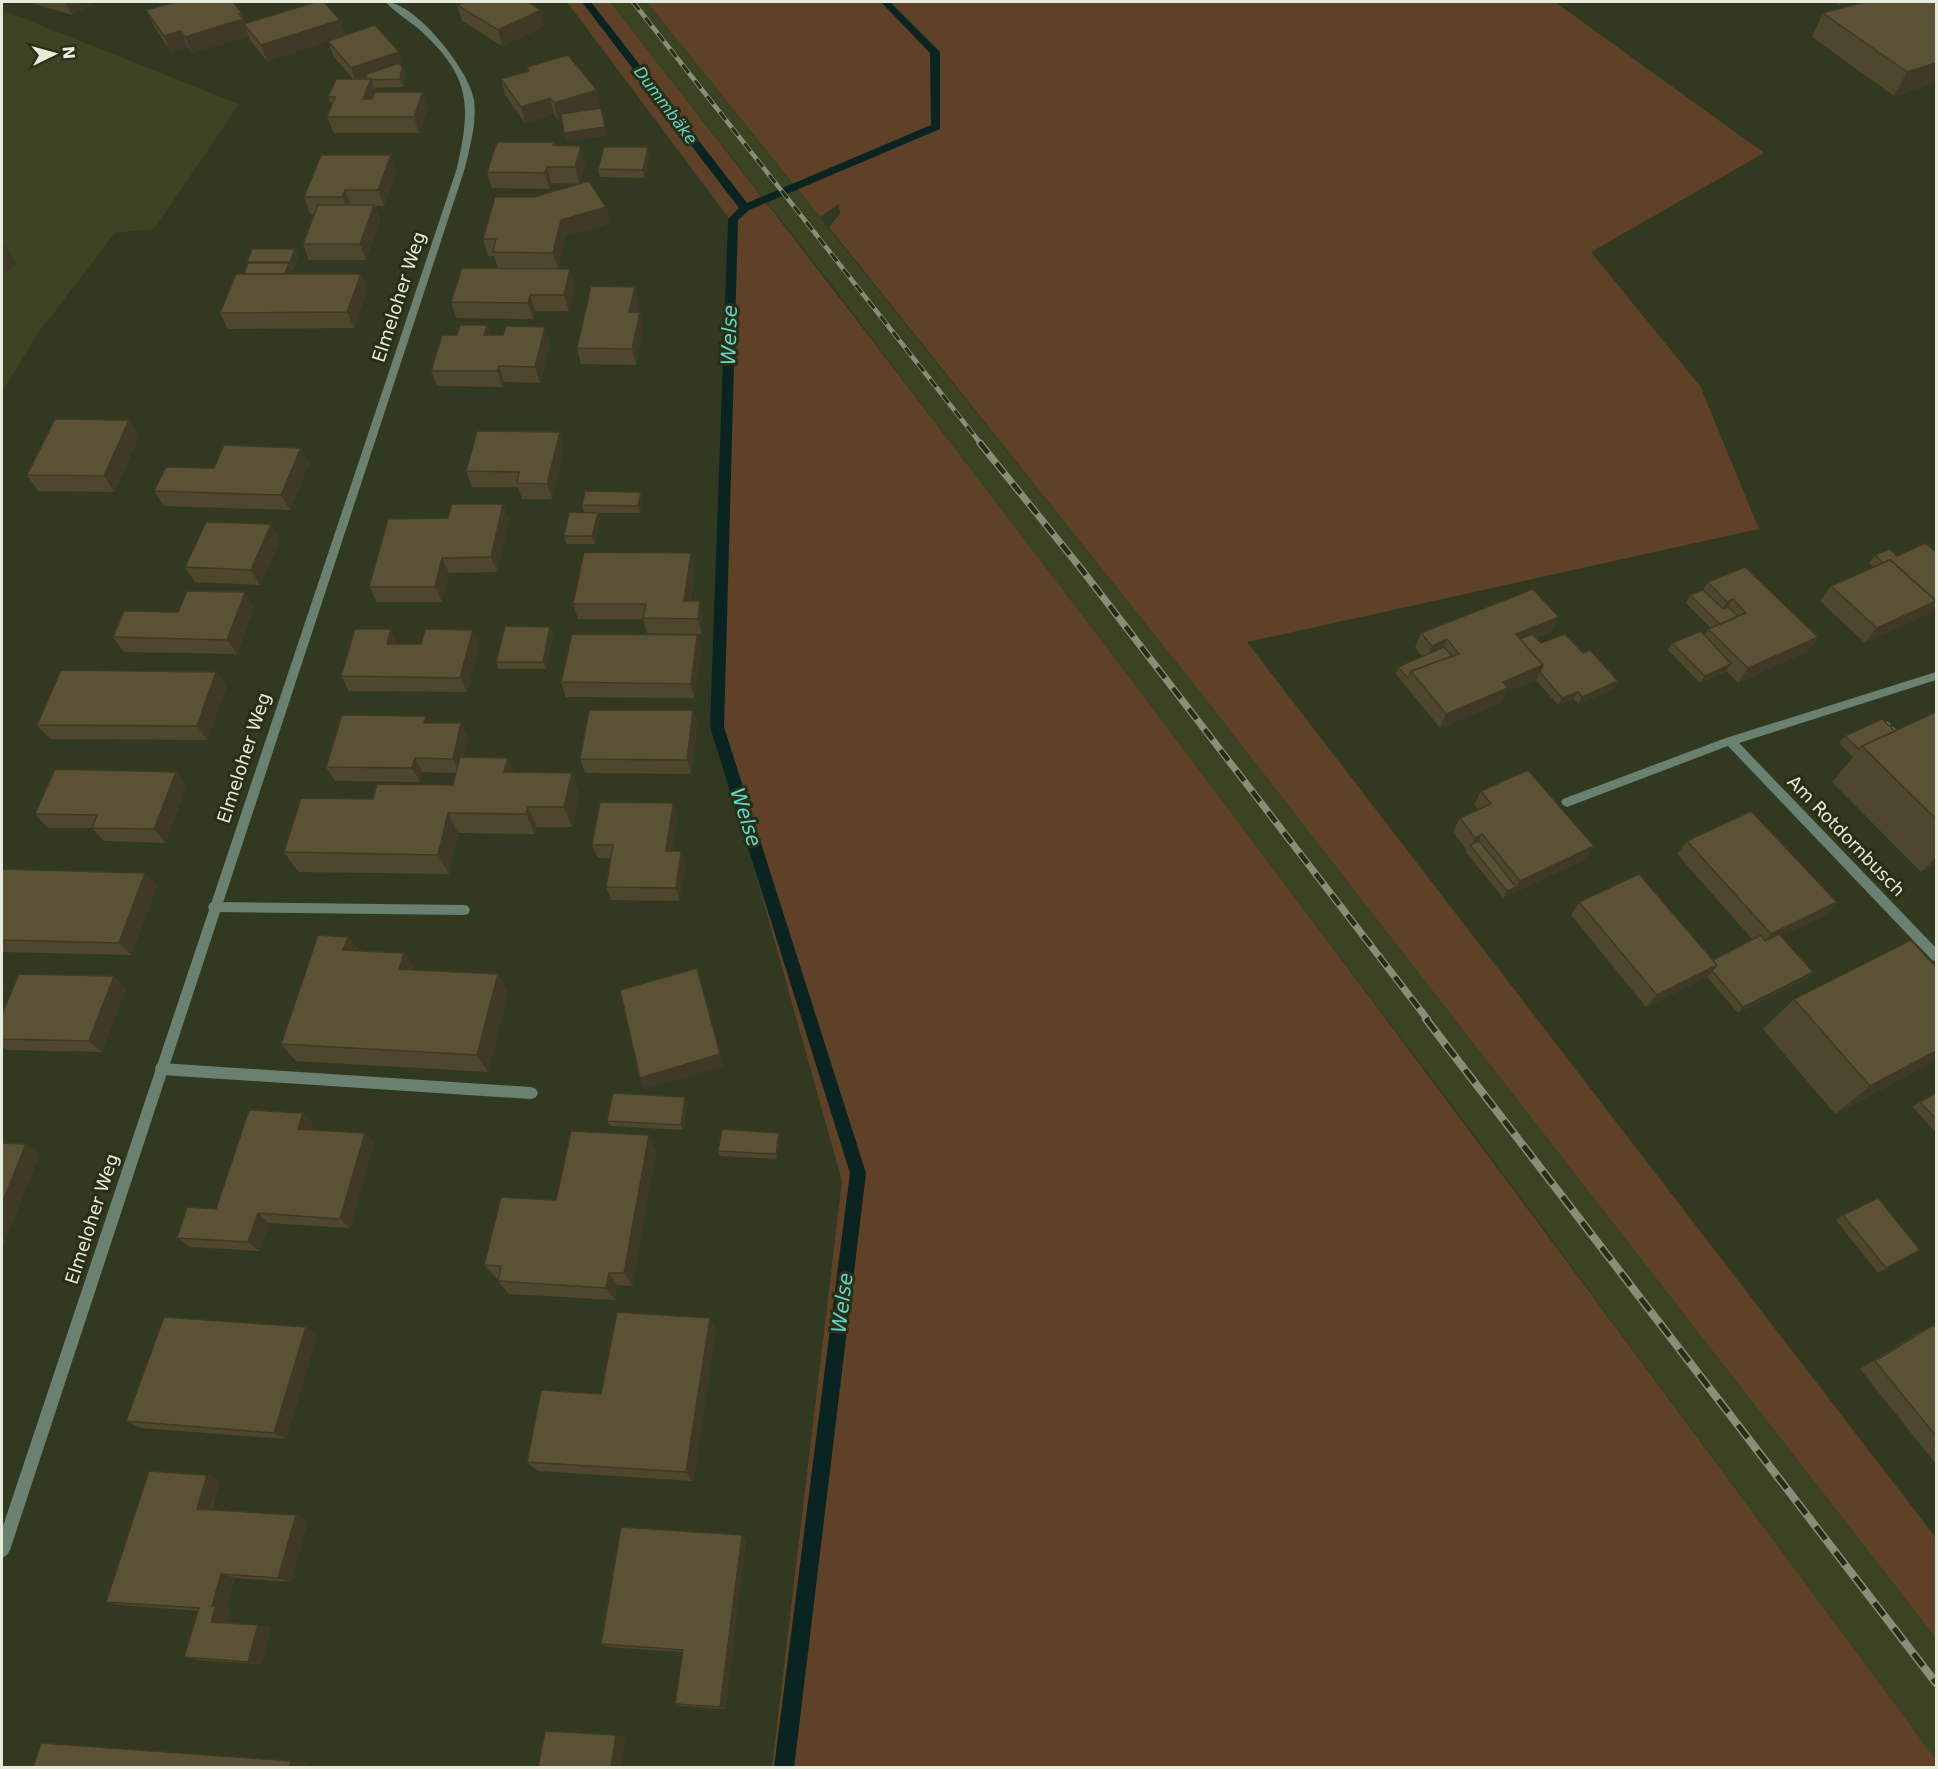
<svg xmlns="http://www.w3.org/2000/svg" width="1938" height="1769" viewBox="0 0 1938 1769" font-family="'DejaVu Sans',sans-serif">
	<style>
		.built { fill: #3a4423 }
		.green { fill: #5f4127 }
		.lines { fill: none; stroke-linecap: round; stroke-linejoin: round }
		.stream { fill: #092421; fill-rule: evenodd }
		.path { stroke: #727a63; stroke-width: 4; stroke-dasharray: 4.5 3; stroke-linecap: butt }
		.lane { fill: #6a8171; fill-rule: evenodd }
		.street { fill: #6a8171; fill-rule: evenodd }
		.rail-far2-casing { stroke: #878e79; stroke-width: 4.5 }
		.rail-far1-casing { stroke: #878e79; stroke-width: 7 }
		.rail-casing { stroke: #878e79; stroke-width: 8 }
		.rail-far2 { stroke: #282f16; stroke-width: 3; stroke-dasharray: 10; stroke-linecap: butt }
		.rail-far1 { stroke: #282f16; stroke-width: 4.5; stroke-dasharray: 13; stroke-linecap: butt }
		.rail { stroke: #282f16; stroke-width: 5; stroke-dasharray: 16; stroke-linecap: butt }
		.wall { fill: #4e472e }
		.shaded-wall { fill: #403926 }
		.building { fill: #5b5236; stroke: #403926; stroke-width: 1.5 }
		.labels { text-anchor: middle; stroke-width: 6; stroke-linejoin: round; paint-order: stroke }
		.far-water-label { font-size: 16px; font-style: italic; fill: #5cdacc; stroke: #282f16 }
		.street-label { font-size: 18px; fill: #e6ecdc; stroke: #282f16 }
		.water-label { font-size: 20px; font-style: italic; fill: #5cdacc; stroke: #282f16 }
	</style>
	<rect width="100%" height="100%" fill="#313a20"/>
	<g class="built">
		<polygon points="610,2 647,2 1201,693 1936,1638 1936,1760 1468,1126 818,267"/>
		<polygon points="2,10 239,104 154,229 115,233 38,333 2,392"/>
	</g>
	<g class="green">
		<path d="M567,2H610C1062,580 1500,1170 1936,1760V1767H772L842,1181L714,725L728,217Z"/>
		<polygon points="647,2 1555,2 1764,153 1591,252 1700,386 1759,529 1247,642 1936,1538 1936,1638 1201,693 829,227 840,214 839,204 820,217"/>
	</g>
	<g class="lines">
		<polygon class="stream" points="582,2 591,2 747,203 931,125 930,53 881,2 890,2 940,52 940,129 749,210 738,220 724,727 866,1173 794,1768 774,1768 850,1173 710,727 728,219 739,208"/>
		<polyline class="path" points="1886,723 1898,734"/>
		<g class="lane">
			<polygon points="214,902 464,905 468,906 470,910 468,914 464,915 214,912 210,911 208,907 210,903"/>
			<polygon points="161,1063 531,1087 536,1089 538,1093 536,1097 531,1099 161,1075 156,1073 155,1069 156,1065"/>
		</g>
		<g class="street">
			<path d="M386,2C415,2 470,71 474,100C477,122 470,146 465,168L10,1550L7,1555L2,1558V1529L457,168C471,105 471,77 421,31C410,21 394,12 386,2Z"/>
			<polygon points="1936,672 1936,680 1739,743 1936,948 1936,961 1932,960 1728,746 1567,807 1563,805 1561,802 1563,799 1726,738"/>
		</g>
		<defs>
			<polyline id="rail-far2" points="633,2 981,444"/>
			<polyline id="rail-far1" points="980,443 1079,566 1428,1020"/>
			<polyline id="rail" points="1426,1019 1936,1683"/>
		</defs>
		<use href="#rail-far2" class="rail-far2-casing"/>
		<use href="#rail-far1" class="rail-far1-casing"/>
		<use href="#rail" class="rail-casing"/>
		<use href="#rail-far2" class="rail-far2"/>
		<use href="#rail-far1" class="rail-far1"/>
		<use href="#rail" class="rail"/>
	</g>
	<g class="wall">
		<polygon points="29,2 94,2 72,15"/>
		<polygon points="1834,2 1852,2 1839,5"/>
		<polygon points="1858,2 1936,2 1936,83 1894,96 1812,37 1823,13 1860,3"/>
		<polygon points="457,5 545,26 502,46 462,21"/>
		<polygon points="146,10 246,23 340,20 345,35 404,68 403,68 405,75 403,87 374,88 376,92 423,92 428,108 419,133 334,133 327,117 332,106 328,97 353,79 334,57 328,41 267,61 250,40 249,36 192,53 188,47 171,52 154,26"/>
		<polygon points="527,67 597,90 600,107 589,110 606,135 566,141 562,118 558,120 554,114 525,123 505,95 501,79 528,71"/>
		<polygon points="555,145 585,162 579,184 606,207 609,223 566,236 558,269 498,269 494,256 488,256 483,239 534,197 579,184 551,183 549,189 492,188 487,172"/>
		<polygon points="650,156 644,178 600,177 598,169"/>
		<polygon points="397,171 384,206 375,206 380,221 366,260 309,260 303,244 315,214 310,214 304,197"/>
		<polygon points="295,249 298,257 293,270 292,270 293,272 292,274 361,274 367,290 354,328 228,329 220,313 244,274 248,264 247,262"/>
		<polygon points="575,286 569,311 535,311 533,319 456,318 451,302"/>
		<polygon points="639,303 637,312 643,328 636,365 581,364 577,348"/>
		<polygon points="487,325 490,335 503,335 550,343 540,383 504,382 503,387 437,386 431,371 457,335"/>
		<polygon points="139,436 114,492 38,491 27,475"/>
		<polygon points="564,447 552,499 522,499 518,487 472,487 466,471"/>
		<polygon points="309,463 290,510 164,506 154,491 214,468"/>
		<polygon points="643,500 640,513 598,513 600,520 595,544 566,544 564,536 584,512 582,505"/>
		<polygon points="509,519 497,572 449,573 442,602 377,602 369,587"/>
		<polygon points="280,540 260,585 195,582 185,567"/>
		<polygon points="1936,552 1865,643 1820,601 1831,586 1874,567 1869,563 1875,555 1897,556"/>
		<polygon points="695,569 690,601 700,601 703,616 701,634 647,633 643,619 578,619 573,604"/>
		<polygon points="1708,582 1818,637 1808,651 1738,683 1727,671 1700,683 1668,650 1672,643 1705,635 1708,629 1711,628 1686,603 1690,595 1703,590"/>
		<polygon points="254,607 237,654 124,652 113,637 178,612"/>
		<polygon points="550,627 553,634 546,669 499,669 496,662"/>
		<polygon points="1551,632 1536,638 1541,643 1583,653 1618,681 1614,689 1578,704 1574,699 1558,705 1536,680 1506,692 1501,703 1440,728 1396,674 1398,667 1422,656 1415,648 1421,633"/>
		<polygon points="697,635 701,650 694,698 566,697 561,682"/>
		<polygon points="479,645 467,692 349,691 341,676"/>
		<polygon points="216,672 226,687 207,740 50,739 37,725"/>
		<polygon points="693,710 697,725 691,774 585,773 580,759"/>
		<polygon points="1936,712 1936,864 1921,872 1832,782 1853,757 1839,743 1845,736 1895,731"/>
		<polygon points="429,723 461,723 468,738 463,757 514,773 572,773 579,794 572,827 537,827 535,834 458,833 449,874 298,872 284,852 373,799 453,785 456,773 422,772 420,782 335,781 326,767"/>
		<polygon points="176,772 187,786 165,843 104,841 92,828 48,828 35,814"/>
		<polygon points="1481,791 1585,859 1503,898 1466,852 1467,850 1453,832 1460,818 1478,810 1474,805"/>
		<polygon points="673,803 677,817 672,851 685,864 680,901 611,900 606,887 611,858 598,858 592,845"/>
		<polygon points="1687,841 1837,902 1825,915 1781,936 1813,972 1807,978 1738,1013 1707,977 1646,1007 1571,915 1579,902 1713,960 1753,940 1677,854"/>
		<polygon points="2,869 145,873 157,886 131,955 2,952"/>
		<polygon points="348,937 358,950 415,970 498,974 508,992 488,1072 296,1061 281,1044"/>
		<polygon points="126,988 102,1052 6,1050 2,1046 2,1014"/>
		<polygon points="1794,999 1936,1060 1835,1114 1763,1029"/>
		<polygon points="1936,1093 1936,1133 1913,1107 1920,1102"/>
		<polygon points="685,1097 687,1103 683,1130 610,1126 607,1121"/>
		<polygon points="303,1113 313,1123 311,1130 365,1133 374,1143 350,1228 269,1223 259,1251 190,1247 177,1238 216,1209"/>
		<polygon points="780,1138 777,1159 720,1156 718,1151"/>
		<polygon points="656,1151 632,1286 617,1285 615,1300 509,1294 498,1281 498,1278 496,1278 484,1265 556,1200"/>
		<polygon points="1843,1215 1912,1255 1878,1273 1836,1220"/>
		<polygon points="1933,1325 1936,1328 1936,1464 1860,1369 1917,1333"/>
		<polygon points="716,1330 693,1481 538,1471 527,1462 601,1394"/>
		<polygon points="317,1335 286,1439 141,1428 126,1421"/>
		<polygon points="207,1475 220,1480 212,1510 308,1520 291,1582 235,1578 226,1608 230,1609 226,1623 271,1628 261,1664 198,1660 184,1657 198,1611 121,1605 106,1602"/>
		<polygon points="742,1535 746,1540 725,1709 681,1706 675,1704 683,1652 608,1647 601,1644"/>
	</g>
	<g class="shaded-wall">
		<polygon points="65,2 94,2 72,15"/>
		<polygon points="1841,2 1852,2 1839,5"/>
		<polygon points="541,10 545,26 502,46 498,30"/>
		<polygon points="242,13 248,29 244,24 249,36 192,53 185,37"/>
		<polygon points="340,20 345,36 267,61 261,45"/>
		<polygon points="181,31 188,47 171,52 164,36"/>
		<polygon points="399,52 404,68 403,68 405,75 403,87 400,79 371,79 377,95 369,116 351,68"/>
		<polygon points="1936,63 1936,83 1894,96 1907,72"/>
		<polygon points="597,90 600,107 558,120 554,103"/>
		<polygon points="423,92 428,108 419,133 414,117"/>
		<polygon points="550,98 554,114 525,123 521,107"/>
		<polygon points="601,108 606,135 566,141 564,133"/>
		<polygon points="581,146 585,162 579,184 575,167"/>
		<polygon points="648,147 650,156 644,178 643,170"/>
		<polygon points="391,155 397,171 384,206 378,190"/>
		<polygon points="547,167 551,183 549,189 545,173"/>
		<polygon points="345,190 351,206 349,214 342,197"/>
		<polygon points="374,205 380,221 366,260 360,244"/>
		<polygon points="606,207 609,223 566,236 558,269 553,253 561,220"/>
		<polygon points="2,240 17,265 2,273"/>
		<polygon points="295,249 298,257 293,270 290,262"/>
		<polygon points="289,263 293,272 286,288 283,280"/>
		<polygon points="570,269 575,286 569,311 564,295"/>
		<polygon points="361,274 367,290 354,328 347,312"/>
		<polygon points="635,287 639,303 633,328 629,312"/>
		<polygon points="530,295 535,311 533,319 528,303"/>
		<polygon points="640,312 643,328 636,365 632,349"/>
		<polygon points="487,325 492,341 484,335"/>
		<polygon points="545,327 550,343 540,383 535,367"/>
		<polygon points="499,366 504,382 503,387 497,371"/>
		<polygon points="129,420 139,436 114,492 104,476"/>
		<polygon points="560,432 564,447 552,499 547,484"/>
		<polygon points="301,448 309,463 290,510 281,495"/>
		<polygon points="641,492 643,500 640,513 638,506"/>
		<polygon points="503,504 509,519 497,572 491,557"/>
		<polygon points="598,513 600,520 595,544 592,536"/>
		<polygon points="271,524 280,540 260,585 251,570"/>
		<polygon points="691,553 695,569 687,616 684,601"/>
		<polygon points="442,558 449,573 442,602 435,587"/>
		<polygon points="245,592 254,607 237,654 227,640"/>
		<polygon points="1733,599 1723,614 1718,617 1727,602"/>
		<polygon points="700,601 703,616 701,634 698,619"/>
		<polygon points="1936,601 1936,611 1865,643 1877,628"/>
		<polygon points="1559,617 1551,632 1517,646 1516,634"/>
		<polygon points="550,627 553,634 546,669 543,662"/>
		<polygon points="391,629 398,644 387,644"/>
		<polygon points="473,630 479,645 467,692 460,678"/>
		<polygon points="697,635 701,650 694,698 691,684"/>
		<polygon points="1818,637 1808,651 1738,683 1748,668"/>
		<polygon points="1447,639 1441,654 1426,660 1432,646"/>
		<polygon points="1731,664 1726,671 1700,683 1705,676"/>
		<polygon points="1543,665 1536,680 1506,692 1501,703 1440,728 1446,714 1503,682"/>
		<polygon points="216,672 226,687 207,740 197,726"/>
		<polygon points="1618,681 1614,689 1578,704 1582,697"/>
		<polygon points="1578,692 1574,699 1558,705 1562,698"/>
		<polygon points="693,710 697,725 691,774 687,760"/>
		<polygon points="461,723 468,738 460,773 453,759"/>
		<polygon points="415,758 422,772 420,782 412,768"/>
		<polygon points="508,758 517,778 504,772"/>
		<polygon points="176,772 187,786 165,843 154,829"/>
		<polygon points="572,773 579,794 572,827 564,807"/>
		<polygon points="673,803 677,817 670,864 666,851"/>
		<polygon points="528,807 537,827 535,834 526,814"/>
		<polygon points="448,813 458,833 449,874 438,855"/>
		<polygon points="1482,834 1475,848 1471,846 1475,838"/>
		<polygon points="1594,846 1585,859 1503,898 1507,891 1516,887 1520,881"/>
		<polygon points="681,851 685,864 680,901 676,888"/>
		<polygon points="1936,857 1936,864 1921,872"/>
		<polygon points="145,873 157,886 131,955 119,943"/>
		<polygon points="1837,902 1825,915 1760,947 1771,934"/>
		<polygon points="348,937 361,955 343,950"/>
		<polygon points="404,953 416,971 399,969"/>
		<polygon points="1717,965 1707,977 1646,1007 1657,995"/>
		<polygon points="697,968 724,1066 645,1089 640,1078"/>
		<polygon points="1813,972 1807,978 1738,1013 1743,1007"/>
		<polygon points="498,974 508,992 488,1072 477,1055"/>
		<polygon points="114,976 126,988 102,1052 89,1041"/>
		<polygon points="2,983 5,986 2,994"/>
		<polygon points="1936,1051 1936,1060 1835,1114 1870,1086"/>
		<polygon points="685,1097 687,1103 683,1130 681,1125"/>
		<polygon points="303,1113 313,1123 308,1140 298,1129"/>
		<polygon points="365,1133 374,1143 350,1228 340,1219"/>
		<polygon points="779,1133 780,1138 777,1159 776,1154"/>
		<polygon points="649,1135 656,1151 632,1286 624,1273"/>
		<polygon points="26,1144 40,1154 4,1245 2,1243 2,1203"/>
		<polygon points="258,1213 269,1223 259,1251 248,1242"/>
		<polygon points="609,1273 617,1285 615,1300 606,1288"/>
		<polygon points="710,1318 716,1330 693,1481 686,1472"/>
		<polygon points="306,1327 317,1335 286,1439 274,1433"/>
		<polygon points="207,1475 220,1480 210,1514 197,1509"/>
		<polygon points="296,1515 308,1520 291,1582 278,1578"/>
		<polygon points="742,1535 746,1540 725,1709 720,1707"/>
		<polygon points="221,1574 235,1578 226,1608 230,1609 225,1626 211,1622 212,1606"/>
		<polygon points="258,1625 271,1628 261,1664 248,1662"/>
		<polygon points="616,1735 626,1737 621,1767 611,1767"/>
		<polygon points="291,1761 310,1762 308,1767 289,1767"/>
	</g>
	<g class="building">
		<polygon points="176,2 233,2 242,13 239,14 243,19 185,37 181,31 164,36 146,10"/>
		<polygon points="315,2 324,2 340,20 261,45 244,24"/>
		<polygon points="465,2 528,2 541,10 498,30 457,5"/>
		<polygon points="1865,2 1936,2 1936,63 1907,72 1823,13"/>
		<polygon points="375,25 399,52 351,68 328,41"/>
		<polygon points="568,55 597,90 554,103 550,98 521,107 501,79 529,71 527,67"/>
		<polygon points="399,63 402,67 400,79 371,80 371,79 366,79 367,74"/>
		<polygon points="336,79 371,79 363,99 372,99 375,92 423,92 414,117 327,117 335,97 328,97"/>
		<polygon points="601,108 605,127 564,133 561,114"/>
		<polygon points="497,142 554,142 553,145 581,146 575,167 547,167 545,173 487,172"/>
		<polygon points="604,147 648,147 643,170 598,169"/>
		<polygon points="321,155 391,155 378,190 345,190 342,197 304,197"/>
		<polygon points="589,181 606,207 561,220 553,253 493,252 496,239 483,239 495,197 534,197"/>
		<polygon points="318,205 374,205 360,244 303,244"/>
		<polygon points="252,249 295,249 290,262 247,262"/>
		<polygon points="248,263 289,263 285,274 244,274"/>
		<polygon points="462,268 570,269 564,295 530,295 528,303 451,302"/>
		<polygon points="236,274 361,274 347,312 220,313"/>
		<polygon points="591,286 635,287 629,312 640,312 632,349 577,348"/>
		<polygon points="460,325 487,325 484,335 503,335 506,326 545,327 535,367 499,366 497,371 431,371 442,335 457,335"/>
		<polygon points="55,419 129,420 104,476 27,475"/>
		<polygon points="477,431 560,432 547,484 517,483 519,472 466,471"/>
		<polygon points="224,445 301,448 281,495 154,491 166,467 214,468"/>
		<polygon points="585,491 641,492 638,506 582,505"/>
		<polygon points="452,504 503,504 491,557 442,558 435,587 369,587 388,519 448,518"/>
		<polygon points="569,512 598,513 592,536 564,536"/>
		<polygon points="206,522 271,524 251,570 185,567"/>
		<polygon points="1925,543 1936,552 1936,606 1931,609 1936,601 1890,560 1883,563 1875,555 1890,549 1897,556"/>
		<polygon points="584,552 691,553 684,601 700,601 698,619 643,618 646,604 573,604"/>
		<polygon points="1890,560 1936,601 1877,628 1831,586"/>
		<polygon points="1745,567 1818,637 1748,668 1708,629 1746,613 1733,599 1727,602 1708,582"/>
		<polygon points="1533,589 1559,617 1516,634 1543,665 1503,682 1508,688 1446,714 1411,671 1459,654 1447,639 1432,646 1421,633"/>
		<polygon points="1703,590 1723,609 1728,607 1738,616 1720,624 1690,595"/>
		<polygon points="187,591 245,592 227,640 113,637 124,611 178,612"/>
		<polygon points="505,626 550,627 543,662 496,662"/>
		<polygon points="355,629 391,629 387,644 421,644 425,629 473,630 460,678 341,676"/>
		<polygon points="1701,631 1731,664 1705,676 1672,643"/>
		<polygon points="572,634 697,635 691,684 561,682"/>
		<polygon points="1532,634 1541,643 1565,634 1583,653 1590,650 1618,681 1582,697 1578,692 1562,698 1540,672 1543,665 1520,639"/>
		<polygon points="1444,647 1452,656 1411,671 1408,678 1398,667"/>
		<polygon points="61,670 216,672 197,726 37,725"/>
		<polygon points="589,710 693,710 687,760 580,759"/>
		<polygon points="1936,712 1936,819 1862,746"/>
		<polygon points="342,715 426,716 424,723 461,723 453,759 415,758 412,768 326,767"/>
		<polygon points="1882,719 1895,731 1862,746 1859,749 1845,736"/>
		<polygon points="460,757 508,758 504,772 572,773 564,807 528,807 526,814 448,813 438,855 284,852 301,798 373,799 377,784 453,785"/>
		<polygon points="55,769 176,772 154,829 92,828 97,815 35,814"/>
		<polygon points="1528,770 1594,846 1520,881 1482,834 1475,838 1460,818 1491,804 1481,791"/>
		<polygon points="600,802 673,803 666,851 681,851 676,888 606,887 613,845 592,845"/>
		<polygon points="1751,811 1837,902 1771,934 1687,841"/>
		<polygon points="1479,841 1516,887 1507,891 1470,845"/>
		<polygon points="2,869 145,873 119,943 2,940"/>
		<polygon points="1639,874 1717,965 1657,995 1579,902"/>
		<polygon points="1779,934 1813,972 1743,1007 1712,971 1717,965 1713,960 1761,935 1765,941"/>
		<polygon points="318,935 348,937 343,950 404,953 399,969 498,974 477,1055 281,1044"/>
		<polygon points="1911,940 1936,967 1936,1051 1870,1086 1794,999"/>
		<polygon points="697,968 720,1054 640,1078 620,990"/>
		<polygon points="19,974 114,976 89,1041 2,1039 2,1014"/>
		<polygon points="613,1093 685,1097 681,1125 607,1121"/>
		<polygon points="1936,1093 1936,1119 1920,1102"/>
		<polygon points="249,1110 303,1113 298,1129 365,1133 340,1219 258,1213 248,1242 177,1238 187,1207 216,1209"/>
		<polygon points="722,1129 779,1133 776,1154 718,1151"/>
		<polygon points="571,1131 649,1135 624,1273 609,1273 606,1288 498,1281 501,1266 484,1265 501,1197 556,1200"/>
		<polygon points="2,1143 26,1144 2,1203"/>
		<polygon points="1878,1198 1920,1250 1886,1268 1843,1215"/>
		<polygon points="617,1312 710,1318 686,1472 527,1462 541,1390 601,1394"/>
		<polygon points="164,1317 306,1327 274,1433 126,1421"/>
		<polygon points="1933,1325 1936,1328 1936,1436 1875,1361"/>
		<polygon points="149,1471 207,1475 197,1509 296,1515 278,1578 221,1574 212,1606 216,1606 211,1622 258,1625 248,1662 184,1657 199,1608 106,1602"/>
		<polygon points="621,1527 742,1535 720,1707 675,1704 683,1650 601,1644"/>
		<polygon points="545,1731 616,1735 611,1767 538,1767"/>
		<polygon points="41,1743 291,1761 289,1767 33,1767"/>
	</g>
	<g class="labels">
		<g class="far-water-label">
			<text transform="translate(666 105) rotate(53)" y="6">Dummbäke</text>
		</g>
		<g class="street-label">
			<text transform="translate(399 297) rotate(-72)" y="6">Elmeloher Weg</text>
			<text transform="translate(244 758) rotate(-72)" y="6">Elmeloher Weg</text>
			<text transform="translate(1846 836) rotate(46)" y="6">Am Rotdornbusch</text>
			<text transform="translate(92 1219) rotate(-72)" y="6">Elmeloher Weg</text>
		</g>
		<g class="water-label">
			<text transform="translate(729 335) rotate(-88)" y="7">Welse</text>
			<text transform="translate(746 817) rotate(72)" y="7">Welse</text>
			<text transform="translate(842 1303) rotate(-83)" y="7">Welse</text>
		</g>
	</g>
	<rect width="1938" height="1769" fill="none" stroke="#e6ecdc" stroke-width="6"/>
	<g transform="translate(54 54) rotate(85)" stroke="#282f16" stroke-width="4.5" paint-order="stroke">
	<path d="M0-4.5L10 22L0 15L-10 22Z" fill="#e6ecdc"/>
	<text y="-9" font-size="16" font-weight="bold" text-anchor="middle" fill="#e6ecdc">N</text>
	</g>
</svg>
